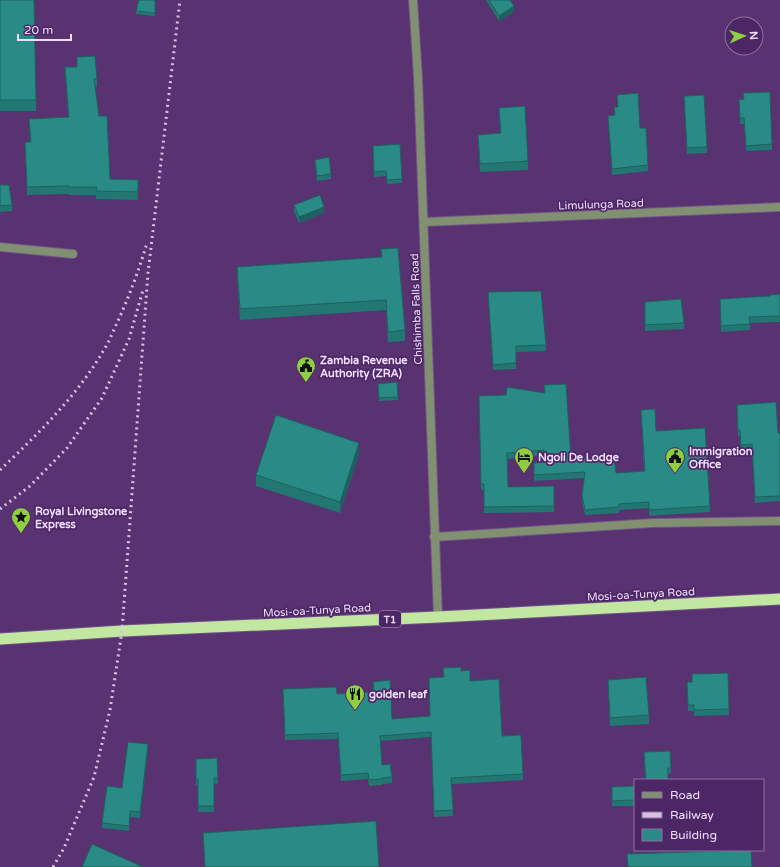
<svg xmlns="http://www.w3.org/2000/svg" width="780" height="867" viewBox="0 0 780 867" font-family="'Varela Round',sans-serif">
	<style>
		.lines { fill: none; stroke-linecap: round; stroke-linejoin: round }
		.minor-casing { stroke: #73518a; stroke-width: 10 }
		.trunk-casing { stroke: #73518a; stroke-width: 13 }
		.minor { stroke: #809071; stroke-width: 8 }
		.trunk { stroke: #c2e7a0; stroke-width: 11 }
		.rail { stroke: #d6c1e5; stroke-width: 3; stroke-dasharray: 2 4; stroke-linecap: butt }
		.wall { fill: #237773 }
		.shaded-wall { fill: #1d615e }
		.building { fill: #298a86; stroke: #1d615e }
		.labels { text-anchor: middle; stroke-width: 3.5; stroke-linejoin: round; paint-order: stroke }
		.shield { fill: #4d2765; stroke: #bea7cf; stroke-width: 1 }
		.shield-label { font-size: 10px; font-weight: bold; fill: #efdefc }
		.street-label { font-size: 11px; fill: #efdefc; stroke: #4d2765 }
		.poi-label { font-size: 11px; font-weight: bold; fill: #efdefc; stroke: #4d2765; text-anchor: start }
	</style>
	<rect width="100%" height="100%" fill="#583271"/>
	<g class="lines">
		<defs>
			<g id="minor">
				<polyline points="413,0 418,77 438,617"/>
				<polyline points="424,222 780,207"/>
				<polyline points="0,247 73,254"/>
				<polyline points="434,537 653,523 780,521"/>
			</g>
			<polyline id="trunk" points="0,639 122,631 438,617 780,599"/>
		</defs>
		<use href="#minor" class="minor-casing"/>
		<use href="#trunk" class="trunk-casing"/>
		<use href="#minor" class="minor"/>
		<use href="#trunk" class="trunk"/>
		<g class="rail">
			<path d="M0,470C39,433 78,395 105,348C110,340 113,331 117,323C129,297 139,270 147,243"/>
			<polyline points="0,509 30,486 67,448 102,398 129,339 143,290"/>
			<polyline points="53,867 64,848 94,777 110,710 122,631 148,273 180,0"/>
		</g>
	</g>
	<g class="wall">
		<polygon points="0,0 36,100 36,111 0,111"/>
		<polygon points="155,0 155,16 136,14 136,11"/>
		<polygon points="486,0 510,0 514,12 499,21"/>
		<polygon points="77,57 97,79 97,87 95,87 99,116 110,179 138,180 138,200 96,199 96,195 69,195 69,194 27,195 25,142 30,142 29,119 68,117 65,67 77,67"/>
		<polygon points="617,95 640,128 648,165 648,171 612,175 608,116 614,115 618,107"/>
		<polygon points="684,96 707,147 707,153 687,154"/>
		<polygon points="739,100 772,144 772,150 746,151 744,124 740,124"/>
		<polygon points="499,108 528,161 528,170 480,172 478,135 500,133"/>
		<polygon points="373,150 402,179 402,183 387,184 386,176 374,177"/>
		<polygon points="315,160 331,174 331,179 317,181 315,165"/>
		<polygon points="0,185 12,205 12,211 0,212"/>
		<polygon points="294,205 324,213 299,223 294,211"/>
		<polygon points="381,249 405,330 405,341 388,342 386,310 240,320 237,278 237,267 381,257"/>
		<polygon points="488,292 546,345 546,351 516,352 516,369 493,370"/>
		<polygon points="780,294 780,322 750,323 750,330 721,332 720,299 770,296"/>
		<polygon points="645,302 684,323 684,329 645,331"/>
		<polygon points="397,382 398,400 379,401 378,384"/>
		<polygon points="544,385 571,459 616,473 644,471 641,410 710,506 710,512 649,516 649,508 619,510 619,513 585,515 582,501 582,495 584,478 534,481 534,463 544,462 544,455 507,459 508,487 554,486 554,512 484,513 484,490 481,490 479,396 544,393"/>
		<polygon points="737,405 778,433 780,433 780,501 755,503 752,450 741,451 740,436 738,436"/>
		<polygon points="359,454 340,513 256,486 256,475"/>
		<polygon points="461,671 470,681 502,736 523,774 523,780 452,784 453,816 434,817 431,737 380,741 382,765 392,777 392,783 382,784 382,785 369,786 368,779 341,781 338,739 285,740 283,689 337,694 373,692 373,682 392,719 430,716 429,678 444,677"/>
		<polygon points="728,673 729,715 694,716 694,711 688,711 687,682 692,682"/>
		<polygon points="608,680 649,715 649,724 610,726"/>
		<polygon points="148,750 140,818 130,817 129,831 102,828 102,823"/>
		<polygon points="670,751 671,773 668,774 645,780 644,752"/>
		<polygon points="217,758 218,784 214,784 214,812 198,812 198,785 196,785 196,759"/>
		<polygon points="635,786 635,806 612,806 612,787"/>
	</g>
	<g class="shaded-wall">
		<polygon points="514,6 514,12 499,21 499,16"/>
		<polygon points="324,207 324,213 299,223 299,217"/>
		<polygon points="359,443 359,454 340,513 340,502"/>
		<polygon points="148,744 148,750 140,818 140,812"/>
	</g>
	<g class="building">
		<polygon points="0,0 34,0 36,100 0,100"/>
		<polygon points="139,0 155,0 155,13 136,11"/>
		<polygon points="489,0 510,0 514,6 499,16"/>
		<polygon points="95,56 97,79 94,79 99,116 107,116 110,179 138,180 138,192 96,191 97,187 69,187 69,186 27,187 25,142 31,142 29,119 69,117 65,67 77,67 77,57"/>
		<polygon points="770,92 772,144 746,146 744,118 740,118 739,100 744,99 743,93"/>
		<polygon points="638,93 640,128 646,128 648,165 612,169 608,116 615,115 614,107 618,107 617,95"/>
		<polygon points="704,95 707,147 687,148 684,96"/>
		<polygon points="525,106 528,161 480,164 478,135 501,133 499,108"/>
		<polygon points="400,144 402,179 387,180 386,171 374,172 373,146"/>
		<polygon points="329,157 331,174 317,176 315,160"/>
		<polygon points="0,185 9,185 12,205 0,206"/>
		<polygon points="320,195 324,207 299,217 294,205"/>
		<polygon points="398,248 405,330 388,332 386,300 240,309 237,267 382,257 381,249"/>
		<polygon points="541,291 546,345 516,346 516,363 493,365 488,292"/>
		<polygon points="780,294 780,316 749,317 750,324 721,326 720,299 770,296 770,295"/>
		<polygon points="681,299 684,323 645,325 645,302"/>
		<polygon points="397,382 398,397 379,398 378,384"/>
		<polygon points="566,384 571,459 614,455 616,473 645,471 641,410 655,409 656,431 705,428 710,506 649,510 649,502 619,504 619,507 585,510 582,495 585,472 534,475 534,463 544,462 544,450 507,453 508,487 554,486 554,506 484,507 484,484 481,484 479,396 506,395 507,387 545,393 544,385"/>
		<polygon points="776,402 778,433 780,433 780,496 755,497 752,444 741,445 740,430 738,430 737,405"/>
		<polygon points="276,415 359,443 340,502 256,475"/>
		<polygon points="461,667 461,671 470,670 470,681 499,679 502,736 521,735 523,774 451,778 453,810 434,811 431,732 380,736 382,765 390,764 392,777 382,778 382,779 369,780 368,773 341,775 338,733 285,735 283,689 336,687 337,694 374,692 373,682 390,680 392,719 430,716 429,678 444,677 443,668"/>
		<polygon points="728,673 729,709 694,710 694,705 688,705 687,682 692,682 692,674"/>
		<polygon points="646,677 649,715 610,718 608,680"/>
		<polygon points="128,742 148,744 140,812 130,811 129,826 102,823 107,786 122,788"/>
		<polygon points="670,751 671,768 668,768 668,780 646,780 644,752"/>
		<polygon points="217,758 218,778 214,778 214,806 198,806 198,779 196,779 196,759"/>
		<polygon points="635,786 635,800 612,801 612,787"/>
		<polygon points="376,821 379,867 205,867 203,833"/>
		<polygon points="92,844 143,867 82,867"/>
		<polygon points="751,850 752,867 628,867 627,854"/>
	</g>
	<defs>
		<symbol id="civic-pin" viewBox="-11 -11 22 30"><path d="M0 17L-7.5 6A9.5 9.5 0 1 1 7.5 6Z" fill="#8fcd41" stroke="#4d2765"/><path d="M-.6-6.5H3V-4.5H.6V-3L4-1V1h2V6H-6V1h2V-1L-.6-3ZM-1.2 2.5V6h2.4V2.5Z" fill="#111"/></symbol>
		<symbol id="hotel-pin" viewBox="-11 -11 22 30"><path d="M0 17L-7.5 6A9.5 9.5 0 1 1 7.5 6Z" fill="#8fcd41" stroke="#4d2765"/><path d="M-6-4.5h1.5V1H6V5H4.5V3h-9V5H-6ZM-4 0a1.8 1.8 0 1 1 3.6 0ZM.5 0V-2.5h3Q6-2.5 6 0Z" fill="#111"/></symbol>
		<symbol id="sight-pin" viewBox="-11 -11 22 30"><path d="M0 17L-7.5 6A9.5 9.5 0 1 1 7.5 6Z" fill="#8fcd41" stroke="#4d2765"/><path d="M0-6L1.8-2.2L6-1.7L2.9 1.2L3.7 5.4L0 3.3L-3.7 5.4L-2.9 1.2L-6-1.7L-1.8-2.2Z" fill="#111"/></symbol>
		<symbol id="restaurant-pin" viewBox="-11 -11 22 30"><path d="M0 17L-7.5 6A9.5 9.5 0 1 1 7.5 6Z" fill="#8fcd41" stroke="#4d2765"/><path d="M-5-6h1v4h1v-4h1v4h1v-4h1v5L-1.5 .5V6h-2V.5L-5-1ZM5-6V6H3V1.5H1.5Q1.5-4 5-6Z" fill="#111"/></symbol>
	</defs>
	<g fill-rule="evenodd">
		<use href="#civic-pin" x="295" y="355" width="22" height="30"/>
		<use href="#hotel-pin" x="513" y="446" width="22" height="30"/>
		<use href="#civic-pin" x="664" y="446" width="22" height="30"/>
		<use href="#sight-pin" x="10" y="506" width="22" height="30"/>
		<use href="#restaurant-pin" x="344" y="683" width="22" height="30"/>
	</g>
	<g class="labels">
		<rect class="shield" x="379" y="611" width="22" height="16" rx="3"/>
		<g class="shield-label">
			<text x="390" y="623">T1</text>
		</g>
		<g class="street-label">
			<text transform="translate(601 204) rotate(-2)" y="4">Limulunga Road</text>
			<text transform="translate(416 309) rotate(-92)" y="4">Chishimba Falls Road</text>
			<text transform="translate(641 594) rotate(-3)" y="4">Mosi-oa-Tunya Road</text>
			<text transform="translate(317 610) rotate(-3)" y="4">Mosi-oa-Tunya Road</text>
		</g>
		<g class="poi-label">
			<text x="320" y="364">Zambia Revenue<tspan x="320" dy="13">Authority (ZRA)</tspan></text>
			<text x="689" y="455">Immigration<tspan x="689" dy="13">Office</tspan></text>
			<text x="538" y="461">Ngoli De Lodge</text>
			<text x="35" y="515">Royal Livingstone<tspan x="35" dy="13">Express</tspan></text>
			<text x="369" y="698">golden leaf</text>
		</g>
	</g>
	<rect x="634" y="779" width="130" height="72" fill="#4d2765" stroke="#8e70a1"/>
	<rect x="642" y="792" width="20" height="6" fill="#809071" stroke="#8e70a1"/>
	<text x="670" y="799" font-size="12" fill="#efdefc">Road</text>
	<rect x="642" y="812" width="20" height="6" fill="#d6c1e5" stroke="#8e70a1"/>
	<text x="670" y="819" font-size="12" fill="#efdefc">Railway</text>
	<rect x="642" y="829" width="20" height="12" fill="#298a86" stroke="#8e70a1"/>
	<text x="670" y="839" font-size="12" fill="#efdefc">Building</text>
	<g transform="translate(744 36) rotate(87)"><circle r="19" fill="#4d2765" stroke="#8e70a1"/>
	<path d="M0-3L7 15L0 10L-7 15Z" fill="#8fcd41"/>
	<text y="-6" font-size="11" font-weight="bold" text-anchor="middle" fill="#efdefc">N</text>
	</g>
	<path d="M18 34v6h53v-6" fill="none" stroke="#efdefc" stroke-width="2"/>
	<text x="24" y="34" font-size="12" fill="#efdefc" stroke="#4d2765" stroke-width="3" paint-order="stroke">20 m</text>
</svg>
